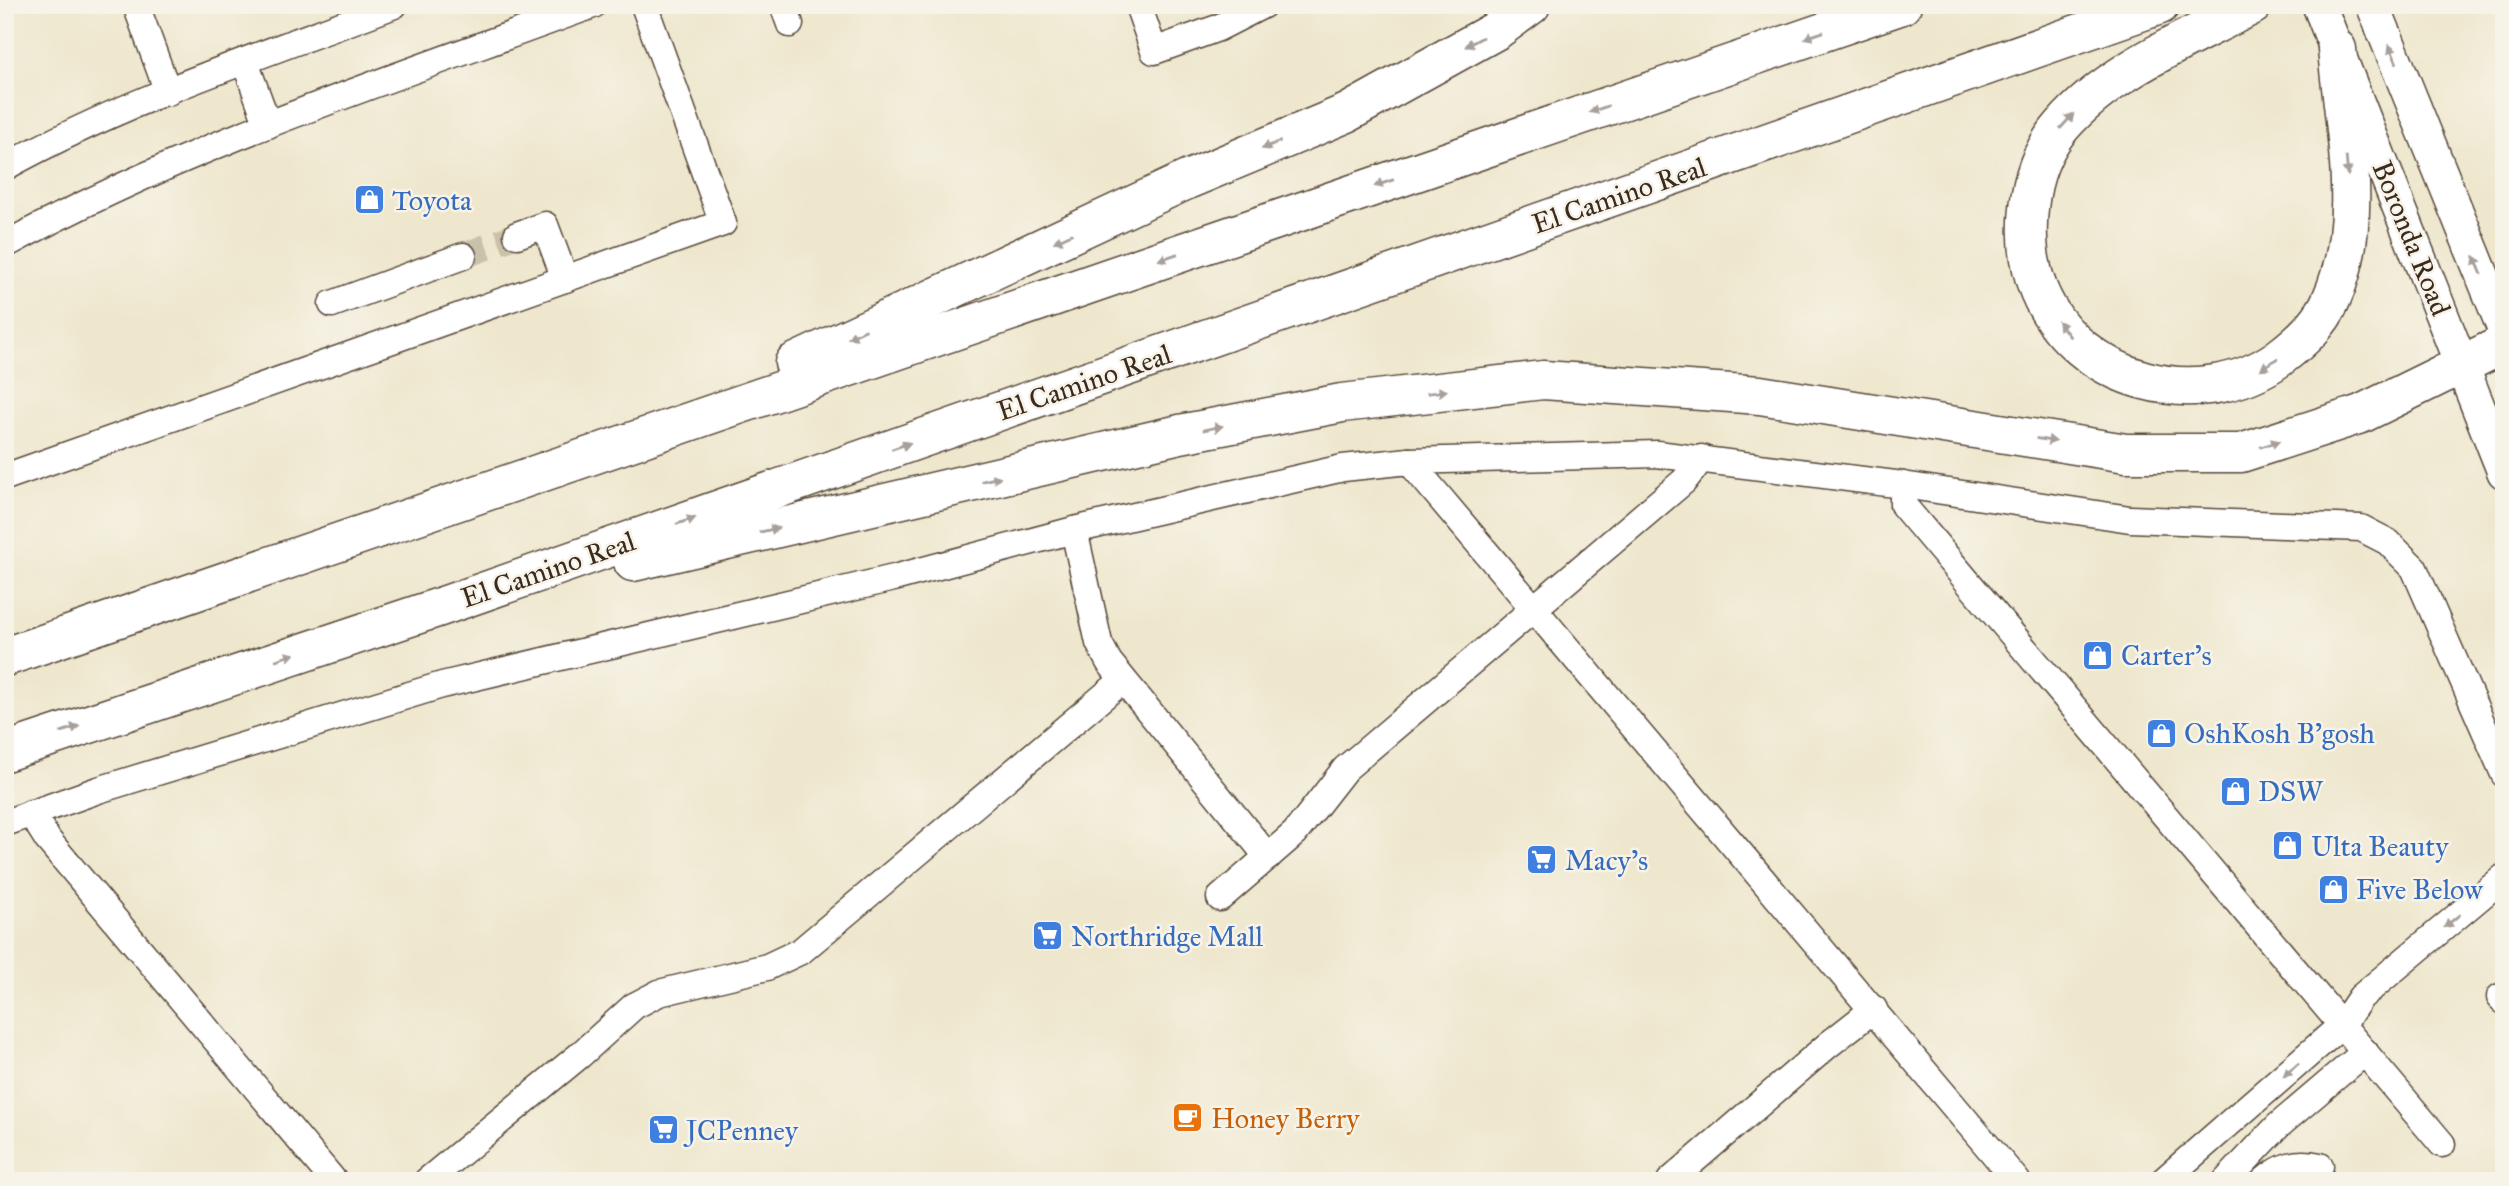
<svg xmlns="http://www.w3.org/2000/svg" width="2509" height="1186" viewBox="0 0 2509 1186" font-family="'IM FELL Great Primer',serif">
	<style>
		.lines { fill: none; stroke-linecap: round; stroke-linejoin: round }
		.minor-tunnel { stroke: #cac1aa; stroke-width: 26; stroke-dasharray: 26 13; stroke-linecap: butt }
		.minor-casing { stroke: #564638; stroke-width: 29 }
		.major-casing { stroke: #564638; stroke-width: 36 }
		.highway-casing { stroke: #564638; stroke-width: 41 }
		.minor { stroke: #fff; stroke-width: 26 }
		.major { stroke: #fff; stroke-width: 33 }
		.highway { stroke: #fff; stroke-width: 38 }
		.oneway { fill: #a79f9a }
		.labels { text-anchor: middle; stroke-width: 5; stroke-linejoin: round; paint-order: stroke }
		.street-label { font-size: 28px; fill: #3b2a1e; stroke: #f7f3e8 }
		.shop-label { font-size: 28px; fill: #366cbe; stroke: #f7f3e8; text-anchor: start }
		.food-label { font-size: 28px; fill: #c56008; stroke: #f7f3e8; text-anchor: start }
	</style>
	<rect width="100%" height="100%" fill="#f7f3e8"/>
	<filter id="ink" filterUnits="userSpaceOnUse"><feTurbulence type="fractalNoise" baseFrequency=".0143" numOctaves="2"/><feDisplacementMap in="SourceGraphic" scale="14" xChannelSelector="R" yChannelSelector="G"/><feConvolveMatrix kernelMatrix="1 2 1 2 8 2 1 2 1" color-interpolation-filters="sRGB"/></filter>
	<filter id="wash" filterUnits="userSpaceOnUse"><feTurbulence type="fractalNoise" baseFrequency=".00686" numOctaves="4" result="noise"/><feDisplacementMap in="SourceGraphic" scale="28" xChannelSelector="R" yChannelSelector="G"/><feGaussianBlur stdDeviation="1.57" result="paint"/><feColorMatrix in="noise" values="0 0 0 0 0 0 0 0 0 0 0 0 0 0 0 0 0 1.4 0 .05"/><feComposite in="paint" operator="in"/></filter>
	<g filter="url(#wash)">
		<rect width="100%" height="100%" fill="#eee7cd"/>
	</g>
	<g filter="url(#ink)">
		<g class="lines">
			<polyline class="minor-tunnel" points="463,256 517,235"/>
			<defs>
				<g id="minor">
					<polyline points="136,5 168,92"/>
					<polyline points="783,5 790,24"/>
					<polyline points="1138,5 1154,51 1218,28 1263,5"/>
					<polyline points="245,62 268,125"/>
					<path d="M5,167C127,99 264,55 394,5"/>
					<polyline points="517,235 545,225 565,279"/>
					<path d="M5,245C191,143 395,78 593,5"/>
					<polyline points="332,304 463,256"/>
					<polyline points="1409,461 2017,1181"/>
					<polyline points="5,477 723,223 644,5"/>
					<polyline points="1903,485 1903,505 2442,1144"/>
					<polyline points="1074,530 1099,643 1109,662 1268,857"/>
					<polyline points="31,813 48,840 334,1181"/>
					<polyline points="5,823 98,790 442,685 894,578 1074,530 1343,468 1409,461 1657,454 1903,485 2130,519 2361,528 2388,542 2414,568 2504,774"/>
					<polyline points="1220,898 1295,833 1345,769 1684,481 1702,458"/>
					<polyline points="2500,997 2504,1001"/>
					<polyline points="427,1181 580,1055 634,1006 659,993 767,967 801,951 1123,680"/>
					<polyline points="1670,1181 1828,1045 1874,1009"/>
					<polyline points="2163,1181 2342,1025 2361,997 2504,877"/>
					<polyline points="2226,1181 2278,1126 2365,1052"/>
					<path d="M2264,1181C2283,1165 2296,1161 2320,1166"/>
				</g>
				<g id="major">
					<polyline points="2319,5 2504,472"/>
					<polyline points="2373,5 2504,329"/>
				</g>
				<g id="highway">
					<path d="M2253,5C2189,39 2110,70 2062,126C2042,149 2032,178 2029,208C2026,236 2028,264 2039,291C2077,382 2200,415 2279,358C2299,343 2321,324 2331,300C2366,223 2344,130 2337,49"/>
					<polyline points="794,363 1187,180 1347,113 1497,30 1531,5"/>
					<polyline points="633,562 1180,434 1342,403 1543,380 1760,395 2126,453 2241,453 2361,414 2504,344"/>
					<polyline points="5,657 1902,5"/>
					<polyline points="5,752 440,607 2160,5"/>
				</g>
			</defs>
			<use href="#minor" class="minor-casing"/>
			<use href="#major" class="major-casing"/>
			<use href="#highway" class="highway-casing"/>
			<use href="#minor" class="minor"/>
			<use href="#major" class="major"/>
			<use href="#highway" class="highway"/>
		</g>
		<defs><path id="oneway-solid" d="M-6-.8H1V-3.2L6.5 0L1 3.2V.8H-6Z" transform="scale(1.75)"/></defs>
		<g class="oneway">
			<use href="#oneway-solid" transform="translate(1814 35) rotate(161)"/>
			<use href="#oneway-solid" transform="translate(1474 42) rotate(151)"/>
			<use href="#oneway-solid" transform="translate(2393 54) rotate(-112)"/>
			<use href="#oneway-solid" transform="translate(1599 109) rotate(161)"/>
			<use href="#oneway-solid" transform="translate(2067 121) rotate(-48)"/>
			<use href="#oneway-solid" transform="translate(1271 145) rotate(157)"/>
			<use href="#oneway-solid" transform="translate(2347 166) rotate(85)"/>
			<use href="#oneway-solid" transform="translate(1384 183) rotate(161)"/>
			<use href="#oneway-solid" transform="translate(1063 238) rotate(155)"/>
			<use href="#oneway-solid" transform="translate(1168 257) rotate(161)"/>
			<use href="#oneway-solid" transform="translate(2478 265) rotate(-112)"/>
			<use href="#oneway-solid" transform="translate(2064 329) rotate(-127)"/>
			<use href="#oneway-solid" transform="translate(857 334) rotate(155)"/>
			<use href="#oneway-solid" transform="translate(2269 364) rotate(146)"/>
			<use href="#oneway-solid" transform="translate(1437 392) rotate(-7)"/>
			<use href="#oneway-solid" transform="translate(1213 428) rotate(-11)"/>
			<use href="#oneway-solid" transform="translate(2046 440) rotate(9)"/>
			<use href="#oneway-solid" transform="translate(2270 444) rotate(-18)"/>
			<use href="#oneway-solid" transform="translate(901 446) rotate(-19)"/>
			<use href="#oneway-solid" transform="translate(991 479) rotate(-13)"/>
			<use href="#oneway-solid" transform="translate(686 521) rotate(-19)"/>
			<use href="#oneway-solid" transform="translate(769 530) rotate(-13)"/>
			<use href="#oneway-solid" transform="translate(285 657) rotate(-18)"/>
			<use href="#oneway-solid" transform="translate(70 729) rotate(-19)"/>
			<use href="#oneway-solid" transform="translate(2452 921) rotate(140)"/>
			<use href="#oneway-solid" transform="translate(2291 1070) rotate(139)"/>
		</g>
	</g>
	<defs>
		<symbol id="shop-square" viewBox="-11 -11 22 22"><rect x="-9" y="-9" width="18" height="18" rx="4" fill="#3f7fe0" stroke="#f7f3e8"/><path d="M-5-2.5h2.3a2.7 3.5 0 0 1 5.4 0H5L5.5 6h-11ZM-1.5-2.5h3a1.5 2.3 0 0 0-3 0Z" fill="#fff"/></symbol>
		<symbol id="supermarket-square" viewBox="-11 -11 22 22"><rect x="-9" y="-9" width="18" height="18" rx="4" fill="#3f7fe0" stroke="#f7f3e8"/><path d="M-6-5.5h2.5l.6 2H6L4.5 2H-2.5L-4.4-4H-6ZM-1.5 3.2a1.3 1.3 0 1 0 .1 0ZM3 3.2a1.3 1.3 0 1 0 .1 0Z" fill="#fff"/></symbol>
		<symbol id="cafe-square" viewBox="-11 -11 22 22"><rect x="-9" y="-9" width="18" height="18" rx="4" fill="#e8710a" stroke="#f7f3e8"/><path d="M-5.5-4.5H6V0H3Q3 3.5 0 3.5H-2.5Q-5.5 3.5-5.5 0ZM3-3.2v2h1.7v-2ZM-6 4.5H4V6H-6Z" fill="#fff"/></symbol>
	</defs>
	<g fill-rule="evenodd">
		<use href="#shop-square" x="352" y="182" width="35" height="35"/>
		<use href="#shop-square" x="2080" y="638" width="35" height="35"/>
		<use href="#shop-square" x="2144" y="716" width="35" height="35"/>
		<use href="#shop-square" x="2218" y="774" width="35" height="35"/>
		<use href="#shop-square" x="2270" y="828" width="35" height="35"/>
		<use href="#supermarket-square" x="1524" y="842" width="35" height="35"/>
		<use href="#shop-square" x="2316" y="872" width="35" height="35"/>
		<use href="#supermarket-square" x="1030" y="918" width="35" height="35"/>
		<use href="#cafe-square" x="1170" y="1100" width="35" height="35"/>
		<use href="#supermarket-square" x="646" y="1112" width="35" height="35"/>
	</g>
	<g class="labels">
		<g class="street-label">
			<text transform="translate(1619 195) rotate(-19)" y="10">El Camino Real</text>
			<text transform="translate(2412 238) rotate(68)" y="10">Boronda Road</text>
			<text transform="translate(1084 382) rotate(-19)" y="10">El Camino Real</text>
			<text transform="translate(548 569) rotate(-19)" y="10">El Camino Real</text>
		</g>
		<g class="shop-label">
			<text x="392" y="210">Toyota</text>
			<text x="2121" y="665">Carter's</text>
			<text x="2184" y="743">OshKosh B'gosh</text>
			<text x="2258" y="801">DSW</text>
			<text x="2311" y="856">Ulta Beauty</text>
			<text x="1565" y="870">Macy's</text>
			<text x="2356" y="899">Five Below</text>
			<text x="1071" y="946">Northridge Mall</text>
			<text x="686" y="1140">JCPenney</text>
		</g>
		<g class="food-label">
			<text x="1211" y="1128">Honey Berry</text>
		</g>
	</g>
	<rect width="2509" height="1186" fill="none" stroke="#f7f3e8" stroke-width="28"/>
</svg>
